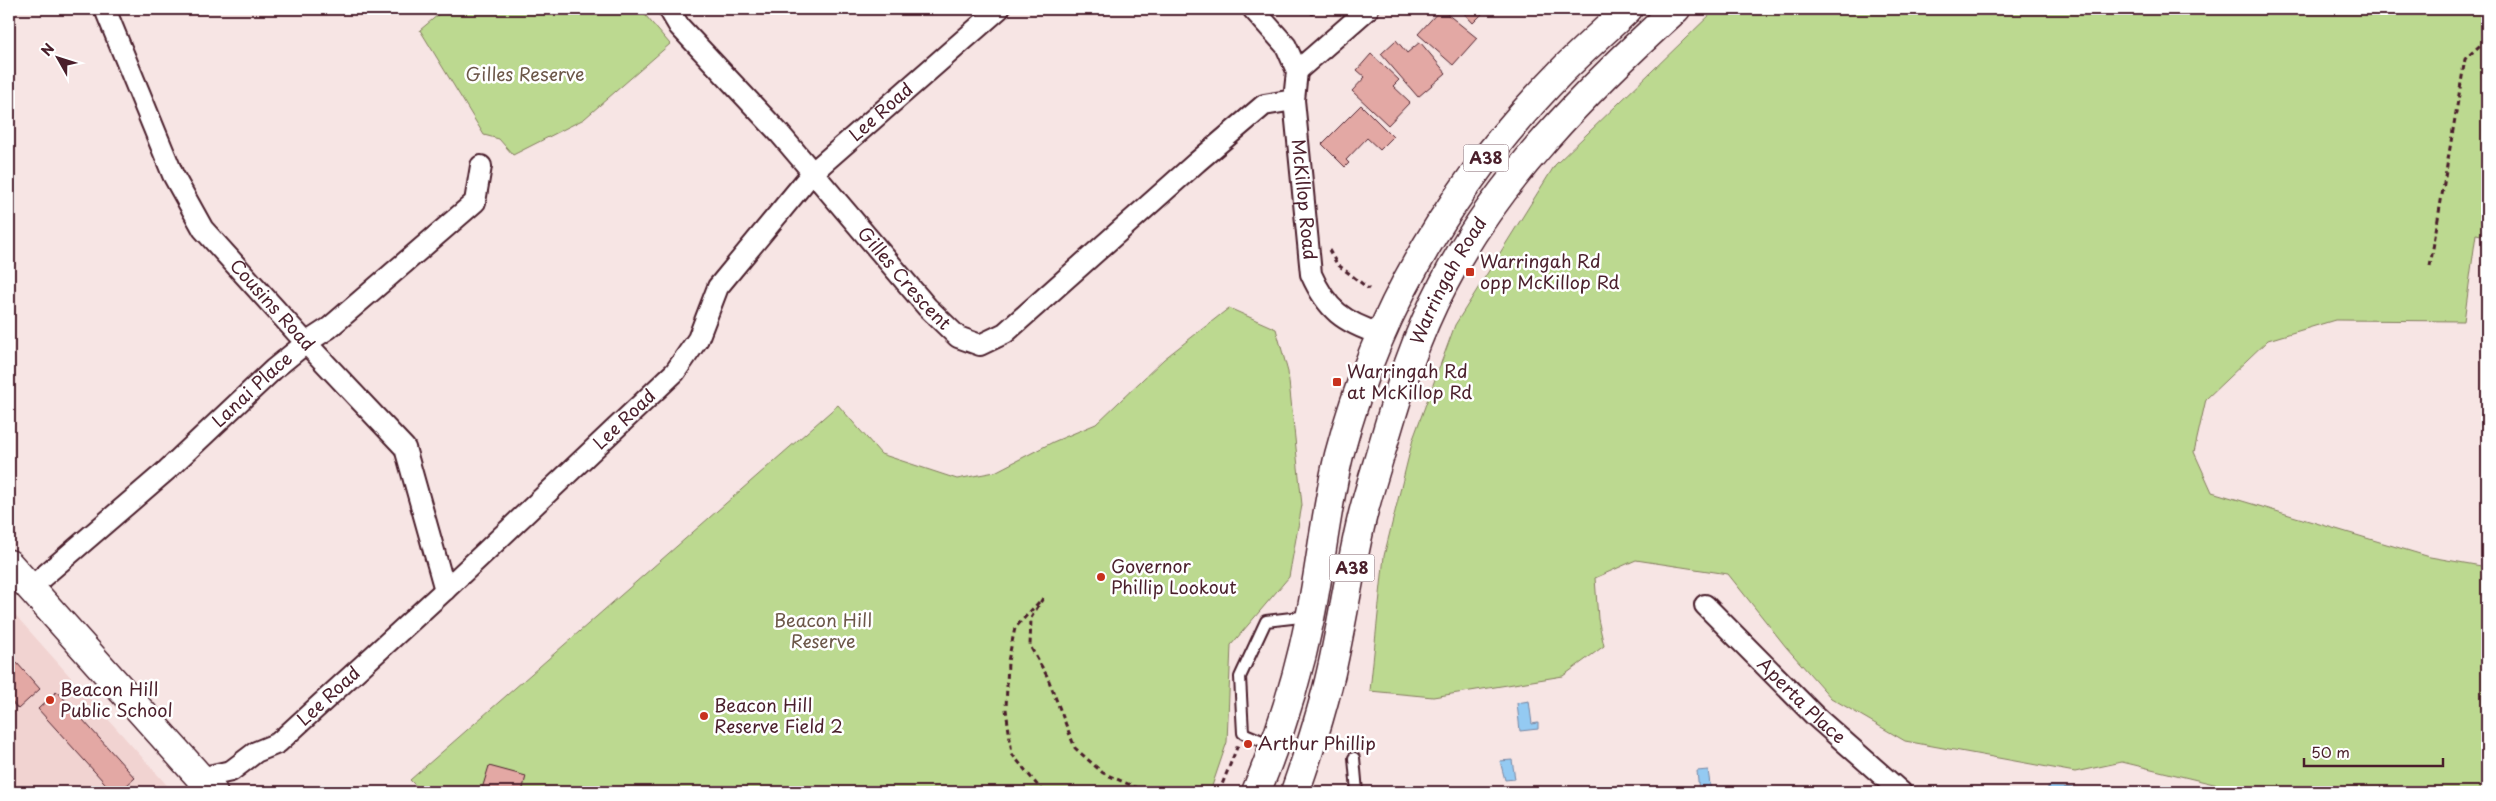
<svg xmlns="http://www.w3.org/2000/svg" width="2496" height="801" viewBox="0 0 2496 801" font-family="'Playpen Sans',sans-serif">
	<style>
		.built { fill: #f1d3d1 }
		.green { fill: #bcd990; stroke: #837c5e }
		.water { fill: #94caf2; stroke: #7686a2 }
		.building { fill: #e3a8a4; stroke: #4a1f2b }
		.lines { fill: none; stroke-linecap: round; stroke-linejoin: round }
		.service-casing { stroke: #4a1f2b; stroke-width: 14 }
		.minor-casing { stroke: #4a1f2b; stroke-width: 24 }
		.secondary-casing { stroke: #4a1f2b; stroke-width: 31 }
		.trunk-casing { stroke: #4a1f2b; stroke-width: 31 }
		.path { stroke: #4a1f2b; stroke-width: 3; stroke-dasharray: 5 4; stroke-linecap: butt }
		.service { stroke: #fff; stroke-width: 10 }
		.minor { stroke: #fff; stroke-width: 20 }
		.secondary { stroke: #fff; stroke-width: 28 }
		.trunk { stroke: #fff; stroke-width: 28 }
		.poi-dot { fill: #c8321e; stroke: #fff; stroke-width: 2 }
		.labels { text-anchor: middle; stroke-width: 5; stroke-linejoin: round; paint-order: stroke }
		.shield { fill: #fff; stroke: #80626b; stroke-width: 1 }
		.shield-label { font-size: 16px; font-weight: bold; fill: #4a1f2b }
		.park-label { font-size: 18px; fill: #6c5749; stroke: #fff }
		.street-label { font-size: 18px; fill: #4a1f2b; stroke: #fff }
		.poi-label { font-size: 18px; fill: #4a1f2b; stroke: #fff; text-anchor: start }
	</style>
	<rect width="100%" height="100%" fill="#f7e5e4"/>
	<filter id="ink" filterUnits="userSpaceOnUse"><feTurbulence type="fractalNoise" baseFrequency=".02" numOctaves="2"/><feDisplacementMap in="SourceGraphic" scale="10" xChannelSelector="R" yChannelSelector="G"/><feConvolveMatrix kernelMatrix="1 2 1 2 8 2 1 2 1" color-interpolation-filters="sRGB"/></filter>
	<g filter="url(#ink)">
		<polygon class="built" points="9,608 173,792 9,792"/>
		<g class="green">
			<polygon points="445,9 640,9 670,44 584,119 513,155 499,139 484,135 420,30"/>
			<polygon points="1716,9 2487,9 2487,236 2476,234 2464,321 2335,320 2268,340 2206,399 2194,452 2212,492 2430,557 2487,567 2487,792 2247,792 2122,762 2075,772 1905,741 1831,698 1786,647 1728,574 1636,560 1595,578 1598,619 1604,646 1563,676 1433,697 1370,691 1384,556 1413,439 1455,325 1555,165"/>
			<polygon points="1229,308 1276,329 1288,372 1302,505 1289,577 1231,645 1227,742 1210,792 422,792 410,780 838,405 881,454 957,479 995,472 1053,442 1096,424 1164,359"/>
		</g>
		<g class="water">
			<polygon points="1529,701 1532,724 1538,723 1538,729 1520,731 1517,703"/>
			<polygon points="1512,760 1515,779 1505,780 1500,761"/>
			<polygon points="1708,770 1711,792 1699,792 1697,771"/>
			<polygon points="2048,786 2076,788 2075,792 2048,792"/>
		</g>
		<g class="building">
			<polygon points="1307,9 1318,9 1312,15"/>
			<polygon points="1441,9 1477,38 1453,65 1418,34"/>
			<polygon points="1460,9 1487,9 1473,23"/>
			<polygon points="1396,40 1407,53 1420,42 1446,73 1418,97 1381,54"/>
			<polygon points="1371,54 1399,80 1393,86 1410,102 1388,125 1352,91 1365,77 1357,70"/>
			<polygon points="1361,105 1393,137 1380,150 1367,138 1346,160 1349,163 1345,167 1322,144"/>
			<polygon points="9,654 40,689 18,709 9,699"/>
			<polygon points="57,691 135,778 119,792 113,792 38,709"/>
			<polygon points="489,766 526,776 522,792 481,792"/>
		</g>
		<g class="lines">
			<defs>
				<g id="service">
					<polyline points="1274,746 1243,733 1240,677 1266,621 1309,616"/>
					<polyline points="1354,758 1357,792"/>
				</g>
				<g id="minor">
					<path id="s1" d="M105,9L173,175L203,229L306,343L405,448L445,590"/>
					<path id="s2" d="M669,9L679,26L780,134L927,307L958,337L980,345L1005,333L1197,162L1264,105L1294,100"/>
					<path id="s3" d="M1253,9L1286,46L1297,71L1294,100L1311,274C1327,310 1343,322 1380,334"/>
					<polyline points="1297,71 1368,9"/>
					<path id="s4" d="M30,588L167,470L274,369L306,343L329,328L475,202L481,166"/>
					<path id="s5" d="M1705,605L1815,716L1901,792"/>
					<path id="s6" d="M200,778L231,771L256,752L278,743L445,590L675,372L698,339L718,287L812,173L999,9"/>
				</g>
				<polyline id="secondary" points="9,564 213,792"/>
				<g id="trunk">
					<path d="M1256,792C1280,735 1298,678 1310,618C1321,564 1326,509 1339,455C1378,306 1455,180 1563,70C1584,49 1607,29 1628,9"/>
					<path id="s7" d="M1295,792C1308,755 1320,718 1329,681C1342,627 1349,572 1362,518C1368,493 1376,469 1383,445C1399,390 1416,336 1443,285C1496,181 1590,87 1676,9"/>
				</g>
			</defs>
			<use href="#service" class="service-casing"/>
			<use href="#minor" class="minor-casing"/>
			<use href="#secondary" class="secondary-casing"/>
			<use href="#trunk" class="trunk-casing"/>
			<g class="path">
				<polyline points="1329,250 1337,264 1369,289"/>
				<polyline points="2430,266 2465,59 2487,39"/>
				<polyline points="1043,598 1031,618 1030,646 1047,676 1075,748 1103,773 1135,787 1141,792"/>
				<polyline points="1039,602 1015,628 1008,661 1006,709 1012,754 1043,792"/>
				<polyline points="1219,792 1238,745"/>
			</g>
			<use href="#service" class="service"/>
			<use href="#minor" class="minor"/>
			<use href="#secondary" class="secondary"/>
			<use href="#trunk" class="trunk"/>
		</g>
	</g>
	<g class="poi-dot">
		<rect x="1465" y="267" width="10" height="10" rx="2.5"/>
		<rect x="1332" y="377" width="10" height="10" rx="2.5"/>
		<circle cx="1101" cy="577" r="5"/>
		<circle cx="50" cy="700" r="5"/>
		<circle cx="704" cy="716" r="5"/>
		<circle cx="1248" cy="744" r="5"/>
	</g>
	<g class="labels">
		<g class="shield">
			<rect x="1463.5" y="144.5" width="45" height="27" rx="4"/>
			<rect x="1329.5" y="554.5" width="45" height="27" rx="4"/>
		</g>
		<g class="shield-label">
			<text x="1486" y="164">A38</text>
			<text x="1352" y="574">A38</text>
		</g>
		<g class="park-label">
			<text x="525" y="81">Gilles Reserve</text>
			<text x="823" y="627">Beacon Hill<tspan x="823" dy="21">Reserve</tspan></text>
		</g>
		<g class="street-label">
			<text dy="6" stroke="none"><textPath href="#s6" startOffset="966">Lee Road</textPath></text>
			<text dy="6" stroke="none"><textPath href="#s3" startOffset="206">McKillop Road</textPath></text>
			<text dy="6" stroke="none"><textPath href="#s2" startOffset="358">Gilles Crescent</textPath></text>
			<text dy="6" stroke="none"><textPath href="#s7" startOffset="536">Warringah Road</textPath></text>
			<text dy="6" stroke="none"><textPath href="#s1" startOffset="344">Cousins Road</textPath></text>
			<text dy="6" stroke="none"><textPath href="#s4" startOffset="298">Lanai Place</textPath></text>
			<text dy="6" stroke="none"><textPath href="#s6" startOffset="561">Lee Road</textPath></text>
			<text dy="6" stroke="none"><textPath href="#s6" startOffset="156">Lee Road</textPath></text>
			<text dy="6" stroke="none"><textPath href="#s5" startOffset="136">Aperta Place</textPath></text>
		</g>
		<g class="poi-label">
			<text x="1480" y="268">Warringah Rd<tspan x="1480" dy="21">opp McKillop Rd</tspan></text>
			<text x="1347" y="378">Warringah Rd<tspan x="1347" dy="21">at McKillop Rd</tspan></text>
			<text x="1111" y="573">Governor<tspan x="1111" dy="21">Phillip Lookout</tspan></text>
			<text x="60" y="696">Beacon Hill<tspan x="60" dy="21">Public School</tspan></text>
			<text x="714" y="712">Beacon Hill<tspan x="714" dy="21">Reserve Field 2</tspan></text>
			<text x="1258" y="750">Arthur Phillip</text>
		</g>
	</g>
	<rect width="2496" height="801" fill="none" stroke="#fff" stroke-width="30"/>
	<rect x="15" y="15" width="2466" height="771" fill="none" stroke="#4a1f2b" stroke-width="2" filter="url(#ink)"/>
	<g transform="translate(58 58) rotate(309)" stroke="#ffffff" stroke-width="4" paint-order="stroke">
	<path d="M0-4L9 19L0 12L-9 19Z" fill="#4a1f2b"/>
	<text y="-8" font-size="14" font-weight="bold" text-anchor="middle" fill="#4a1f2b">N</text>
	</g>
	<path d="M2304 758v8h139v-8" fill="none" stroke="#4a1f2b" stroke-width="2.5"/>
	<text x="2311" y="758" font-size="15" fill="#4a1f2b" stroke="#ffffff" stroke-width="4" paint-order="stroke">50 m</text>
</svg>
